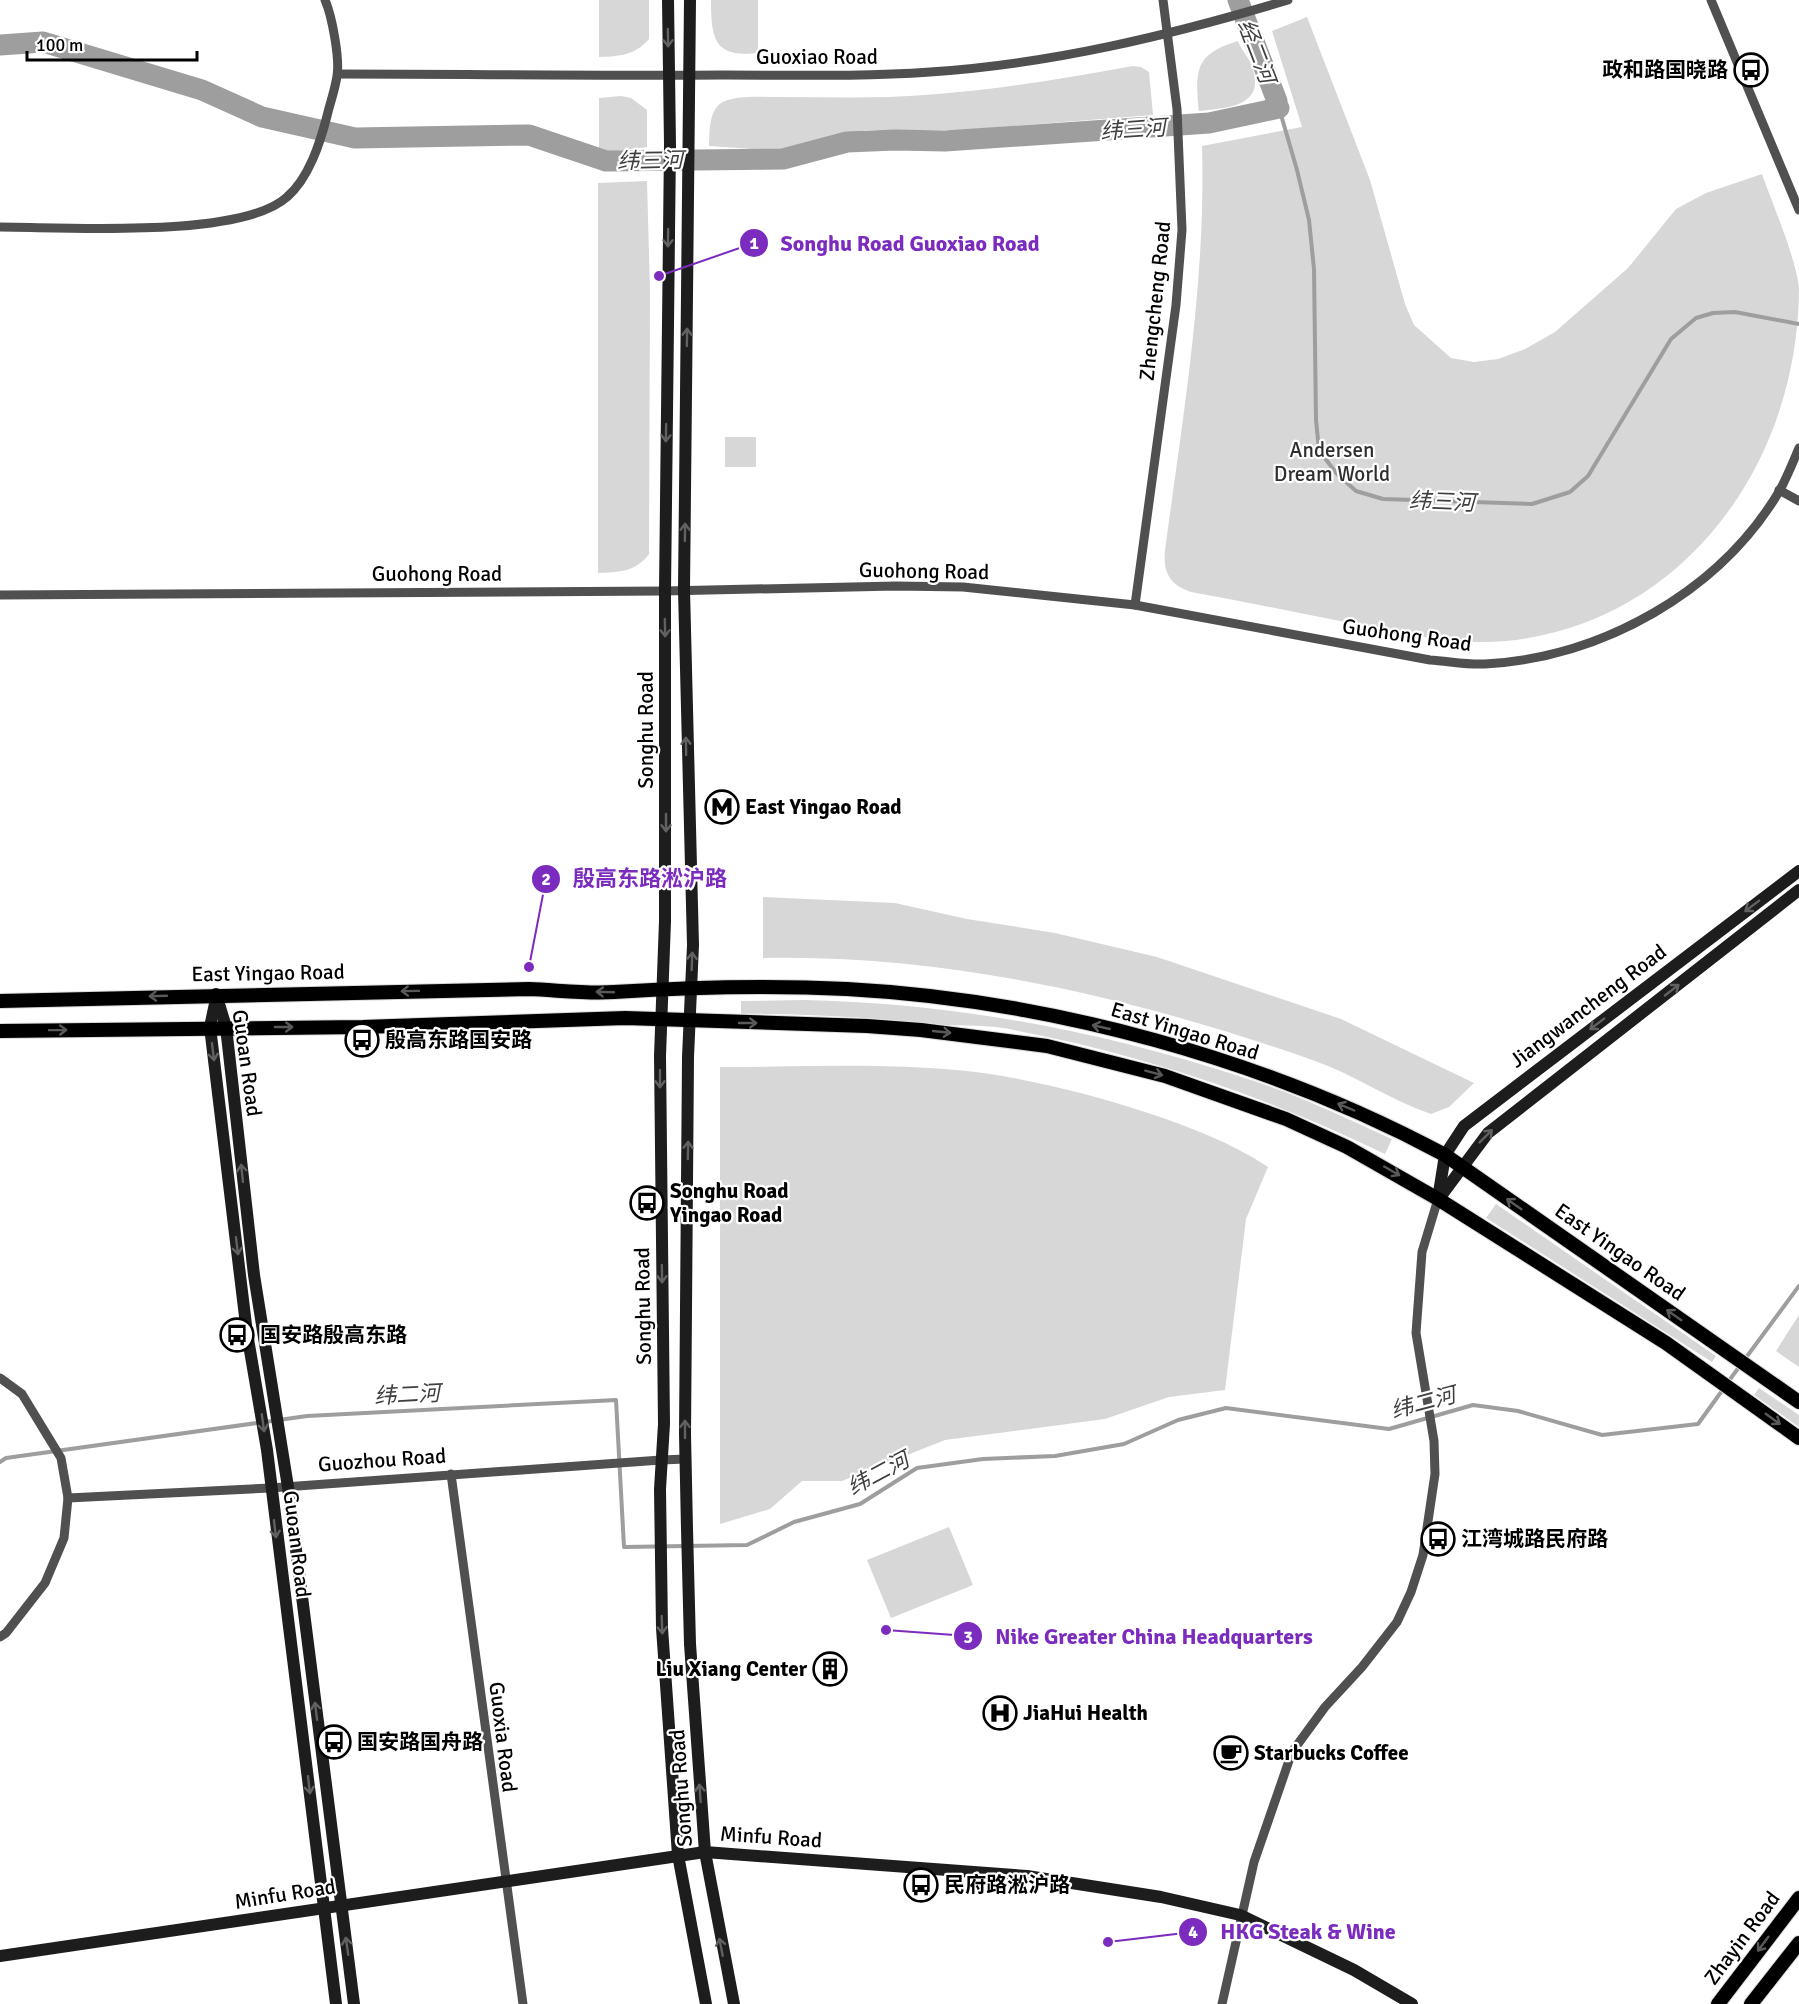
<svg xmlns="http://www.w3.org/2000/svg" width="1799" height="2004" viewBox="0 0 1799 2004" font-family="Signika,'Noto Sans SC',sans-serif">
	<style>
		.green { fill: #d7d7d7 }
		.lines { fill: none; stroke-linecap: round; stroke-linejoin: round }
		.stream { stroke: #9e9e9e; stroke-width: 4 }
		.river { stroke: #9e9e9e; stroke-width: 21 }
		.primary-casing { stroke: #dbdbdb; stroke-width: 16 }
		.street { stroke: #505050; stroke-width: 9 }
		.secondary { stroke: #1d1d1d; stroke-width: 12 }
		.primary { stroke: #000; stroke-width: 14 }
		.oneway { stroke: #616161 }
		.oneway2 { stroke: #595959 }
		.labels { text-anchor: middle; stroke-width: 4.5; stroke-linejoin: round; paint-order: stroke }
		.street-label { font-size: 21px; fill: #000; stroke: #fff }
		.poi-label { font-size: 21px; font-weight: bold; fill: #000; stroke: #fff; text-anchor: start }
		.park-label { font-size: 21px; fill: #2e2e2e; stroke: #fff }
		.water-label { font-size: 22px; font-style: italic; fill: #3f3f3f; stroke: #fff }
		.leader { fill: none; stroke: #7b2cbf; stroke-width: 2 }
		.callout-dot { fill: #7b2cbf; stroke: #fff; stroke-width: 2 }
		.mark-label { font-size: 18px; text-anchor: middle; font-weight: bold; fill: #fff }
		.callout-label { font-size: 22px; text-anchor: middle; font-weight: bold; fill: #7b2cbf; stroke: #fff; stroke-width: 4.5; stroke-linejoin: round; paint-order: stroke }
	</style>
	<rect width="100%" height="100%" fill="#fff"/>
	<g class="green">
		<path d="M599,0H649V39C634,56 620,56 599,57Z"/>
		<path d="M711,0H758V53C714,58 711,39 711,0Z"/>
		<path d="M1307,17L1370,180L1405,304L1414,325L1451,358L1474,362L1498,359L1525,349L1555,332L1628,268L1676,209L1706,193L1762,174C1773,205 1795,256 1799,287C1799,466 1681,624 1506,641C1455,646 1404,633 1355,624C1300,613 1245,602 1191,592C1169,584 1163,572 1165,550C1183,416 1206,281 1202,146L1302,127L1272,31Z"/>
		<path d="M1238,41C1241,49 1247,55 1250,62C1269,105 1231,108 1199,111C1195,70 1195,54 1238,41Z"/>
		<path d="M1133,66L1141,67L1149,72L1153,115L962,130H866L781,151L709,146C710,131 708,108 725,101C741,95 762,97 779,97C815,97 852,98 888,97C971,94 1052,81 1133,66Z"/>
		<polygon points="621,96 631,98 647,110 647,147 599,153 599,98"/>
		<path d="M647,181L650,290L649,554C636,572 618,572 598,573V183Z"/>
		<rect x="725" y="437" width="31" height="30"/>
		<path d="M763,897L895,903L967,919L1055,933L1157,957L1341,1019L1474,1083L1449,1107L1431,1114C1392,1101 1355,1075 1315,1061C1139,999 951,954 763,958Z"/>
		<path d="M803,1000C954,1003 1102,1031 1245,1078C1296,1094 1344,1117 1392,1139L1385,1154C1264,1095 1136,1052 1003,1028C984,1025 964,1026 944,1025C876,1018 809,1013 741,1014V1001Z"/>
		<path d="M720,1067C814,1067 910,1061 1003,1076C1052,1085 1101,1097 1148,1113C1190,1127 1232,1143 1268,1167L1246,1219L1225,1390L1169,1397L1105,1419L945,1440L842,1481H802L770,1509L720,1524Z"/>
		<polygon points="1496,1204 1716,1356 1712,1362 1486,1218"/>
		<polygon points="1799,1315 1799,1367 1776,1351"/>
		<polygon points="1759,1388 1799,1415 1799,1427 1754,1395"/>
		<polygon points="949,1527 973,1585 891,1618 867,1560"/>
	</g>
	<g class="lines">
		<g class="stream">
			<polyline points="1277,101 1297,170 1309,220 1314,269 1316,420 1319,450 1336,473 1356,491 1383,499 1532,504 1570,492 1588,476 1671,339 1696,318 1713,313 1735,312 1799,324"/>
			<polyline points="1728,1382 1799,1286"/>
			<polyline points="0,1462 6,1458 307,1416 616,1400 624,1547 747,1545 794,1522 860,1504 917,1468 983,1459 1055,1456 1124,1444 1178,1420 1226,1408 1389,1429 1473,1405 1518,1411 1602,1435 1698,1424 1724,1388"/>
		</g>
		<g class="river">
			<polyline points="1238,0 1277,101"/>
			<polyline points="0,45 43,42 202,90 262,117 355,138 529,135 606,161 783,159 847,142 895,140 945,141 1209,123 1279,108"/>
		</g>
		<defs>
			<g id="primary">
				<path d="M0,1001L529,989C557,990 587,994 614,992C691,987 770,985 847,989C1050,1000 1266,1059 1445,1155L1799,1402"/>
				<polyline points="0,1031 363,1027 625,1018 867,1026 921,1030 1047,1046 1165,1076 1286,1119 1347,1147 1438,1199 1666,1343 1799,1438"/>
				<polyline points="1718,2004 1799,1898"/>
				<polyline points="1751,2004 1799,1943"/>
			</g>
		</defs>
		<use href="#primary" class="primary-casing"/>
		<g class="street">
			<polyline points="1711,0 1799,210"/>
			<path d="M338,74C466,74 594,76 723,75C792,75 861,77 930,72C1052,64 1171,35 1288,0"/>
			<path d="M0,227C65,227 241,239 287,197C309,178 320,143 327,116C330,103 335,90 337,76C340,59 332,16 325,0"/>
			<polyline points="1779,490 1799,501"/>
			<path d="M0,595L665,591L896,586L963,587L1135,605L1430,660C1448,661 1466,665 1485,664C1601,658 1720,592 1780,490C1787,477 1793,462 1799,448"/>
			<polyline points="1135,605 1176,305 1182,230 1177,109 1163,0"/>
			<polyline points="0,1378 22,1394 61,1458 68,1498 64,1538 45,1583 6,1633 0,1637"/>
			<polyline points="662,1460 685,1459"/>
			<polyline points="451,1474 523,2004"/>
			<polyline points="68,1498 270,1488 661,1460"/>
			<polyline points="1222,2004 1254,1862 1292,1752 1325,1707 1362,1667 1397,1622 1411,1592 1423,1555 1435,1474 1434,1441 1416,1333 1422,1252 1438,1199"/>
		</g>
		<g class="secondary">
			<polyline points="668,0 670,145 665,591 665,921 660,1056 664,1424 660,1489 662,1628 678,1855 706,2004"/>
			<polyline points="690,0 684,590 693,945 688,1057 685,1434 687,1529 690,1644 705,1852 734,2004"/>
			<polyline points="216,994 226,1027 254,1275 288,1487 354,2004"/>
			<polyline points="216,999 210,1027 247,1333 267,1450 336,2004"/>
			<polyline points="1441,1196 1488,1133 1799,890"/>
			<polyline points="1438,1199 1445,1155 1464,1126 1799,871"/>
			<polyline points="0,1956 705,1852 1027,1876 1161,1897 1240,1915 1354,1970 1412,2004"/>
		</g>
		<use href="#primary" class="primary"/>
	</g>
	<defs><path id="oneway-shaft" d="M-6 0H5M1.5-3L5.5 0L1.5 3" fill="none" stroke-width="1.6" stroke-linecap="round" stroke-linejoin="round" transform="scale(1.5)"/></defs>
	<g class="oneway">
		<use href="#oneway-shaft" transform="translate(668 38) rotate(89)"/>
		<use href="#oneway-shaft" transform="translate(668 238) rotate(91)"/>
		<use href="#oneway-shaft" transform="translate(687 337) rotate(-89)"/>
		<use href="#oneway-shaft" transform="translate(666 433) rotate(91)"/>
		<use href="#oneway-shaft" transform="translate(685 532) rotate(-89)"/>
		<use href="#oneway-shaft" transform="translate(665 628) rotate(89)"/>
		<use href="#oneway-shaft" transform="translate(686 746) rotate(-91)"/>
		<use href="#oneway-shaft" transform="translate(666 823) rotate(90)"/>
		<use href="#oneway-shaft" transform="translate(1752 906) rotate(143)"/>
		<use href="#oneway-shaft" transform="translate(692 961) rotate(-88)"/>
		<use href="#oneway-shaft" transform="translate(1672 990) rotate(-38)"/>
		<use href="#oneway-shaft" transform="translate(1597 1024) rotate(143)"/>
		<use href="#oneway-shaft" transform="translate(213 1052) rotate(83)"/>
		<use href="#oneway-shaft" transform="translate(660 1079) rotate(90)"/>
		<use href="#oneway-shaft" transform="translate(1486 1136) rotate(-45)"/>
		<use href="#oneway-shaft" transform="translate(688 1150) rotate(-89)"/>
		<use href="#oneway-shaft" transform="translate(242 1173) rotate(-96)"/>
		<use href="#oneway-shaft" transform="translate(237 1246) rotate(83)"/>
		<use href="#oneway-shaft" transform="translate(662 1274) rotate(89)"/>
		<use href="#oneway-shaft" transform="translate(263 1423) rotate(82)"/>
		<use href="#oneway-shaft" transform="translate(685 1429) rotate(-90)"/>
		<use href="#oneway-shaft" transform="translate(275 1529) rotate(83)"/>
		<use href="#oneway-shaft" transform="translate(662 1625) rotate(88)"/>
		<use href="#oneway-shaft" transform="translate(316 1711) rotate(-97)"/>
		<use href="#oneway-shaft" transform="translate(309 1785) rotate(83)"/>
		<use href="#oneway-shaft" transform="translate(700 1793) rotate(-94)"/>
		<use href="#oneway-shaft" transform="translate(347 1946) rotate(-98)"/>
		<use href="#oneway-shaft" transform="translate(721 1947) rotate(-101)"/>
	</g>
	<g class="oneway2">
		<use href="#oneway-shaft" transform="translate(410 991) rotate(179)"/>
		<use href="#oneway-shaft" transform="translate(605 992) rotate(-178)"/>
		<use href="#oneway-shaft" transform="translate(158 996) rotate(178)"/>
		<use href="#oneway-shaft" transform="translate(748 1023)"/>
		<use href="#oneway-shaft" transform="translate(284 1027)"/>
		<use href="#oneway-shaft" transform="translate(1101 1027) rotate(-167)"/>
		<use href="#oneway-shaft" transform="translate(58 1030) rotate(-1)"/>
		<use href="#oneway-shaft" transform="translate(942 1032) rotate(6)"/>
		<use href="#oneway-shaft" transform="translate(1154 1073) rotate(15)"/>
		<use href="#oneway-shaft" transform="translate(1346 1107) rotate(-157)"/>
		<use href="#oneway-shaft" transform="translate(1392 1171) rotate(30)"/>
		<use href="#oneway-shaft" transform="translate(1514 1204) rotate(-145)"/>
		<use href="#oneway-shaft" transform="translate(1674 1315) rotate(-145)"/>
		<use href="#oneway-shaft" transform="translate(1773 1419) rotate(36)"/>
		<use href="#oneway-shaft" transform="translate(1763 1944) rotate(127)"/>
	</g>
	<defs>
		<symbol id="bus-ring" viewBox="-11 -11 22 22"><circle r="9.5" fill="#fff" stroke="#000" stroke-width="1.5"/><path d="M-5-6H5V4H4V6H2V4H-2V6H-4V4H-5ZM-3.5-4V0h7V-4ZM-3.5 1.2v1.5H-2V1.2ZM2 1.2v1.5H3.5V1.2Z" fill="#000"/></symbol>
		<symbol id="metro-ring" viewBox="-11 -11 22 22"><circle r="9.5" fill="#fff" stroke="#000" stroke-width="1.5"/><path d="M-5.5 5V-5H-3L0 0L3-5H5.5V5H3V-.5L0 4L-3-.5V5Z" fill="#000"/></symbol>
		<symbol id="building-ring" viewBox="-11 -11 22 22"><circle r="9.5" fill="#fff" stroke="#000" stroke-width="1.5"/><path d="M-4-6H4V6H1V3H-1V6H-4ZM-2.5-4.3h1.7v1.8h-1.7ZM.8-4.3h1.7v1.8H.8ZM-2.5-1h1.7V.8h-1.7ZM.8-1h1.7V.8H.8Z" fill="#000"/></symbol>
		<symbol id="hospital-ring" viewBox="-11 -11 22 22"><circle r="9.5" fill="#fff" stroke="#000" stroke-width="1.5"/><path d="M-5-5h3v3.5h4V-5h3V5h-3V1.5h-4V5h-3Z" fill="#000"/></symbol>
		<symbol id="cafe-ring" viewBox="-11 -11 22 22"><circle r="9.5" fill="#fff" stroke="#000" stroke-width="1.5"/><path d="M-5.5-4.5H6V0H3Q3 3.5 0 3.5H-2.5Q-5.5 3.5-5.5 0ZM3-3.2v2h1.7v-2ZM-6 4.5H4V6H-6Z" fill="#000"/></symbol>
	</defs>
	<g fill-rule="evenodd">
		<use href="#bus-ring" x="1732" y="51" width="38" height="38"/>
		<use href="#metro-ring" x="703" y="788" width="38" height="38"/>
		<use href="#bus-ring" x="343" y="1021" width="38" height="38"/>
		<use href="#bus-ring" x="628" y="1184" width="38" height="38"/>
		<use href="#bus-ring" x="218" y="1316" width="38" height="38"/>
		<use href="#bus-ring" x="1419" y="1520" width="38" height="38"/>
		<use href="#building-ring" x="811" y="1650" width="38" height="38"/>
		<use href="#hospital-ring" x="981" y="1694" width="38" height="38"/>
		<use href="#bus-ring" x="315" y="1723" width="38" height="38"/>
		<use href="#cafe-ring" x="1212" y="1734" width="38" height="38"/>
		<use href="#bus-ring" x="902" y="1866" width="38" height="38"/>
	</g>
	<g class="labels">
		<g class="street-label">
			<text x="817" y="64">Guoxiao Road</text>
			<text transform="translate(1155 301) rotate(-84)" y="7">Zhengcheng Road</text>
			<text transform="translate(924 571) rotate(1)" y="7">Guohong Road</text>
			<text x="437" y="581">Guohong Road</text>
			<text transform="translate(1407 635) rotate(8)" y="7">Guohong Road</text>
			<text transform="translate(646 730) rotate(-90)" y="7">Songhu Road</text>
			<text transform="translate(268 973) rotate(-1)" y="7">East Yingao Road</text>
			<text transform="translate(1588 1006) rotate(-37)" y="7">Jiangwancheng Road</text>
			<text transform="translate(1185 1031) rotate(17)" y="7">East Yingao Road</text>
			<text transform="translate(247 1063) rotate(82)" y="7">Guoan Road</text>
			<text transform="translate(1620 1252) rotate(35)" y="7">East Yingao Road</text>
			<text transform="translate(643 1306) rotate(-91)" y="7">Songhu Road</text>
			<text transform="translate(382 1460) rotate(-4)" y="7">Guozhou Road</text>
			<text transform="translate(297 1544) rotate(83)" y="7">Guoan Road</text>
			<text transform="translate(503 1737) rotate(83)" y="7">Guoxia Road</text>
			<text transform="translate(681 1788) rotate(-94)" y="7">Songhu Road</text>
			<text transform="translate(771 1837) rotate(4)" y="7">Minfu Road</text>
			<text transform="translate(285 1894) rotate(-9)" y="7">Minfu Road</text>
			<text transform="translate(1742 1938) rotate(-53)" y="7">Zhayin Road</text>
		</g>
		<g class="poi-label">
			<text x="1728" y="77" text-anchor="end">政和路国晓路</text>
			<text x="745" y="814">East Yingao Road</text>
			<text x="385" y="1047">殷高东路国安路</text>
			<text x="670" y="1198">Songhu Road<tspan x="670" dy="24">Yingao Road</tspan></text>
			<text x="260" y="1342">国安路殷高东路</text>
			<text x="1461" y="1546">江湾城路民府路</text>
			<text x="807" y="1676" text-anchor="end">Liu Xiang Center</text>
			<text x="1023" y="1720">JiaHui Health</text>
			<text x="357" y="1749">国安路国舟路</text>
			<text x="1254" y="1760">Starbucks Coffee</text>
			<text x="944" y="1892">民府路淞沪路</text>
		</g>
		<g class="park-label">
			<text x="1332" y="457">Andersen<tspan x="1332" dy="24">Dream World</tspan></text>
		</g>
		<g class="water-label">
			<text transform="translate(1257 51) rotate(69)" y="8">经二河</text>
			<text transform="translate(1133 129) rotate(-4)" y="8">纬三河</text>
			<text transform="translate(650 160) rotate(-1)" y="8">纬三河</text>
			<text transform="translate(1442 501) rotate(2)" y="8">纬三河</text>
			<text transform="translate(407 1394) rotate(-3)" y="8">纬二河</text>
			<text transform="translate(1423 1402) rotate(-15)" y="8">纬二河</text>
			<text transform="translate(878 1473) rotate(-28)" y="8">纬二河</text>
		</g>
	</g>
	<path class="leader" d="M659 276L754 243M529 967L546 879M886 1630L968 1636M1108 1942L1193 1932"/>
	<g class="callout-dot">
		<circle cx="659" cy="276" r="6"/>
		<circle cx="529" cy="967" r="6"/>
		<circle cx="886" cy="1630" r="6"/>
		<circle cx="1108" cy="1942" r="6"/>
		<circle cx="754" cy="243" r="15"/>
		<circle cx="546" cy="879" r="15"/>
		<circle cx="968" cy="1636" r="15"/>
		<circle cx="1193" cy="1932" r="15"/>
	</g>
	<g class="mark-label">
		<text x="754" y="249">1</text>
		<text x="546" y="885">2</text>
		<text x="968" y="1643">3</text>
		<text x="1193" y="1938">4</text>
	</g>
	<g class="callout-label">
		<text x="910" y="251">Songhu Road Guoxiao Road</text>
		<text x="650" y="886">殷高东路淞沪路</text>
		<text x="1154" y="1644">Nike Greater China Headquarters</text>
		<text x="1308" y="1939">HKG Steak &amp; Wine</text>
	</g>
	<path d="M27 51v9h170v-9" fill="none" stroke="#000000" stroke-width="3"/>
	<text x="36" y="51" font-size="18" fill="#000000" stroke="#ffffff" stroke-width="4.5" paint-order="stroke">100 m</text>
</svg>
